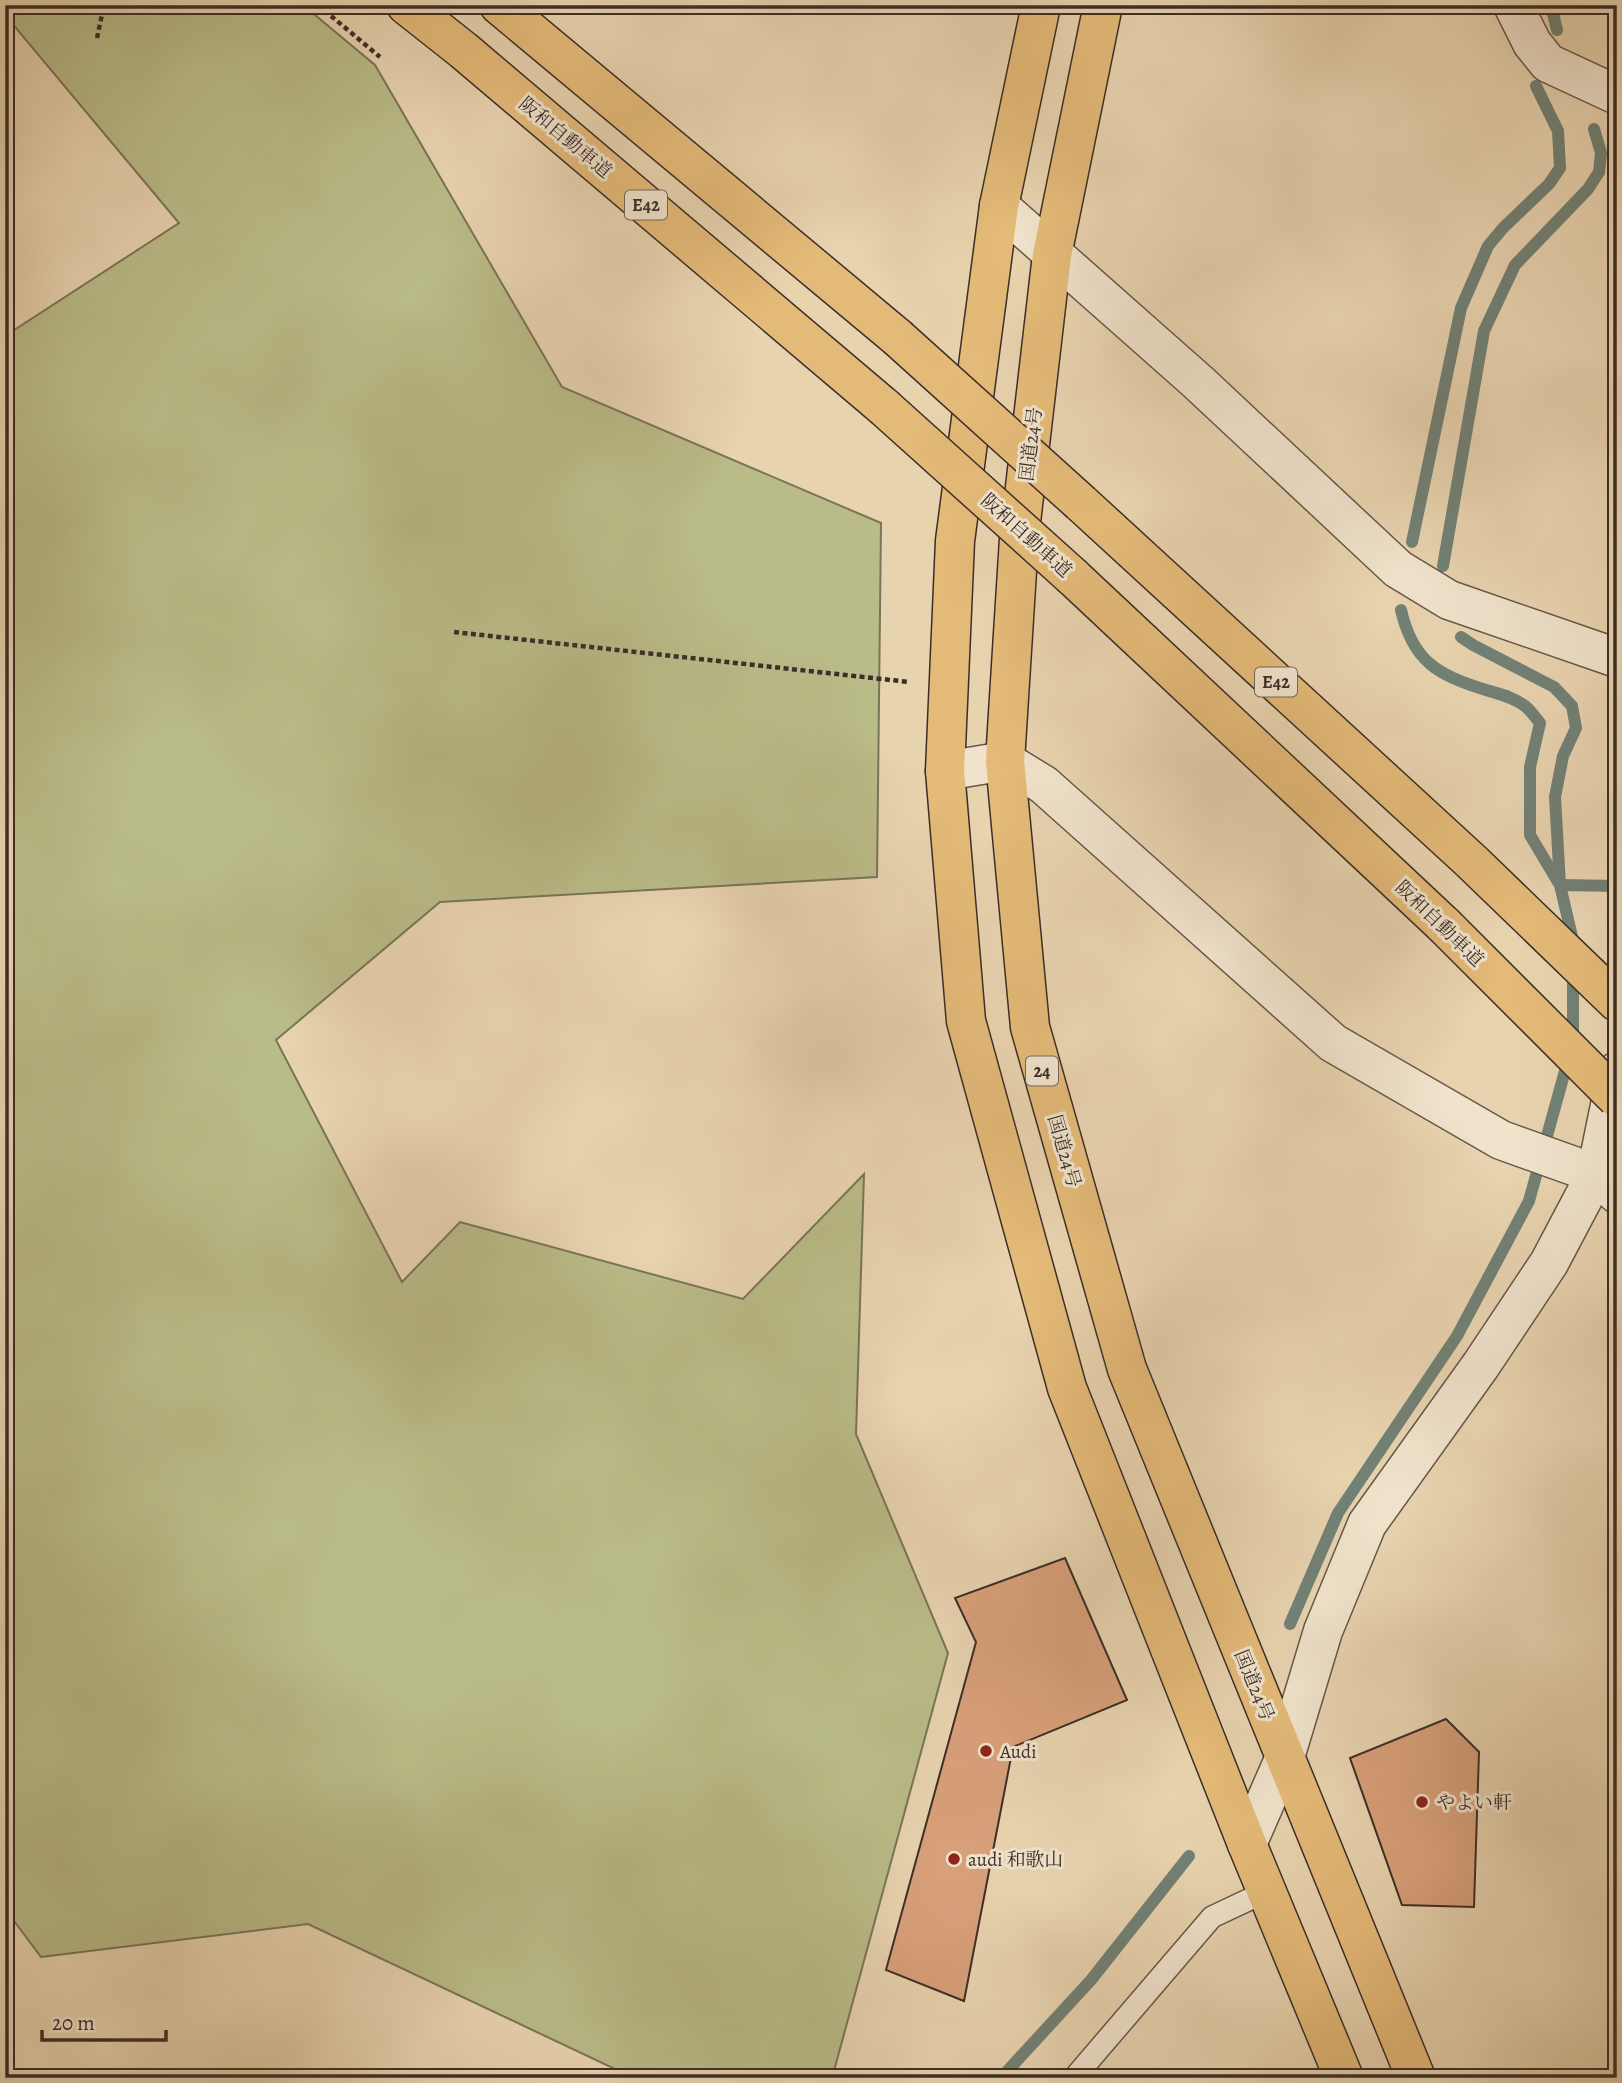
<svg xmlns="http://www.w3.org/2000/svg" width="1622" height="2083" viewBox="0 0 1622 2083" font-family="Alegreya,'Noto Serif JP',serif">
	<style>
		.green { fill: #b9bb88; stroke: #7a7458; stroke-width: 2 }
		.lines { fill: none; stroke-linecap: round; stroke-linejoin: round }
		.stream { stroke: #728176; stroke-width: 12 }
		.building { fill: #d8a07a; stroke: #3b2e29; stroke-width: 2 }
		.lane-casing { stroke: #66574a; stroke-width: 24 }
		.street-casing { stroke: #66574a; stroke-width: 41 }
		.highway-casing { stroke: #3b2e29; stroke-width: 41 }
		.path { stroke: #3b2e29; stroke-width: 4.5; stroke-dasharray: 5 3.5; stroke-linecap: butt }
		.lane { stroke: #f0e2cb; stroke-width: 21 }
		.street { stroke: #f0e2cb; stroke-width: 38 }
		.highway { stroke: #e4ba78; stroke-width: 38 }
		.highway-bridge-casing { stroke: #3b2e29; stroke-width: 41; stroke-linecap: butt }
		.highway-bridge { stroke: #e4ba78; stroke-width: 38 }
		.poi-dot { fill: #8f2418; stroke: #f0e2cb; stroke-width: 2.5 }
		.labels { text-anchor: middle; stroke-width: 6; stroke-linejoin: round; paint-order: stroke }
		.shield { fill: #f0e2cb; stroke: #71645a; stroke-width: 2 }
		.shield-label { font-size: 18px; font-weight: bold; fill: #3b2e29 }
		.street-label { font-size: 19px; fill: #3b2e29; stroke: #f0e2cb }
		.poi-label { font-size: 19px; fill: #3b2e29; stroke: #f0e2cb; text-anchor: start }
	</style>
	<rect width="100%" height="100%" fill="#e8d3af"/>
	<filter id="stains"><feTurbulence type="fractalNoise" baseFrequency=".00286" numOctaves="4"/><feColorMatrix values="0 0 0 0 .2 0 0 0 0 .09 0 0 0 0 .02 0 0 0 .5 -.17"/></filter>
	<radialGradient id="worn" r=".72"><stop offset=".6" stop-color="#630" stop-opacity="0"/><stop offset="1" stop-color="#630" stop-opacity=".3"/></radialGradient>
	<polygon class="green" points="5,5 303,5 375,65 562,387 881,523 877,877 440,902 276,1040 402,1282 460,1222 743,1299 864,1174 856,1434 948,1653 832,2078 634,2078 308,1924 41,1957 5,1909 5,336 179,223 5,15"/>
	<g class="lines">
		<g class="stream">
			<polyline points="1551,5 1557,30"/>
			<polyline points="1412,542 1461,308 1488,246 1503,228 1549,184 1560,168 1558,131 1536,86"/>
			<polyline points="1443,566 1484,331 1515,265 1588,189 1599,172 1601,153 1594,129"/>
			<path d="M1401,610C1413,662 1438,675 1486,690C1499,694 1514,697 1525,706C1531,711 1535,717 1540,723L1530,767V835L1558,882"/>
			<polyline points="1461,637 1473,645 1554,687 1572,706 1576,728 1563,756 1555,797 1560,885 1574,945"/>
			<polyline points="1560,885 1617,886"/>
			<polyline points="1290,1624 1338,1513 1457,1336 1529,1201 1573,1042 1573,970"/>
			<polyline points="1001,2078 1091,1980 1189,1856"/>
		</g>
	</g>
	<g class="building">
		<polygon points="1065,1558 1127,1700 1013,1747 964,2001 886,1970 976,1642 955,1598"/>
		<polygon points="1446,1719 1479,1752 1474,1907 1402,1905 1350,1758"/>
	</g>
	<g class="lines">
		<defs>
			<polyline id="lane" points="1074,2078 1212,1917 1267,1891"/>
			<g id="street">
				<polyline points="1513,5 1532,43 1548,63 1617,95"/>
				<polyline points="999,206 1198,382 1398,569 1449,600 1617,658"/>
				<polyline points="945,771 1005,761 1044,785 1333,1043 1501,1140 1596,1174 1617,1194"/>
				<polyline points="1247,1844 1285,1757 1323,1631 1367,1524 1481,1365 1549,1263 1596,1174 1617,1071"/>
			</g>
			<g id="highway">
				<polyline points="406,5 463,50 884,407"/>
				<polyline points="499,5 897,337"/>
				<polyline points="1041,5 999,206 955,541 945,771 966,1021 1067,1388 1247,1844 1344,2078"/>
				<polyline points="1103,5 1052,255 1019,539 1005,761 1030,1027 1127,1369 1416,2078"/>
				<polyline points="1081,503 1471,861 1617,1002"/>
				<polyline points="1073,577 1444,925"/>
			</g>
		</defs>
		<use href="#lane" class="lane-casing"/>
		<use href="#street" class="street-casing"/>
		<use href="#highway" class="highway-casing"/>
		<g class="path">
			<polyline points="318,5 380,57"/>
			<polyline points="97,38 104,5"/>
			<polyline points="454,632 909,682"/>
		</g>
		<use href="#lane" class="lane"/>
		<use href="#street" class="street"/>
		<use href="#highway" class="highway"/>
		<defs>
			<g id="highway-bridge">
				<polyline points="897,337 1081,503"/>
				<polyline points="884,407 1073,577"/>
				<polyline points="1444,925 1617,1098"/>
			</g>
		</defs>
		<use href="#highway-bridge" class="highway-bridge-casing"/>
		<use href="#highway-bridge" class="highway-bridge"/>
	</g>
	<g class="poi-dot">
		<circle cx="986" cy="1751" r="7"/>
		<circle cx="1422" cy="1802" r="7"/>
		<circle cx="954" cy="1859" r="7"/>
	</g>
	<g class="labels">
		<g class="shield">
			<rect x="625" y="190.5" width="42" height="29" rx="5"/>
			<rect x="1255" y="667.5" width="42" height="29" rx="5"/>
			<rect x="1026" y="1056.5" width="32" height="29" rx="5"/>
		</g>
		<g class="shield-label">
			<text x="646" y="211">E42</text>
			<text x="1276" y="688">E42</text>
			<text x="1042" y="1077">24</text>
		</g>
		<g class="street-label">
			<text transform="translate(566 137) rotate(40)" y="7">阪和自動車道</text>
			<text transform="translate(1030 444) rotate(-83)" y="7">国道24号</text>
			<text transform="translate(1027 535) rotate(42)" y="7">阪和自動車道</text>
			<text transform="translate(1440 923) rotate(44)" y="7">阪和自動車道</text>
			<text transform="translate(1065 1151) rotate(74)" y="7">国道24号</text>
			<text transform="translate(1255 1685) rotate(68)" y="7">国道24号</text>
		</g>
		<g class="poi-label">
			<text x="1000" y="1758">Audi</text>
			<text x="1436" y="1809">やよい軒</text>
			<text x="968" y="1866">audi 和歌山</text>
		</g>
	</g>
	<rect width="1622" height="2083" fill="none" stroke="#e8d3af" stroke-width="28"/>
	<rect x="7" y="7" width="1608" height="2069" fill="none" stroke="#3b2e29" stroke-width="3.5"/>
	<rect x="14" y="14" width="1594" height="2055" fill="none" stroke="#3b2e29" stroke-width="2"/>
	<path d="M42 2030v10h124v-10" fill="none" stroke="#3b2e29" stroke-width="3.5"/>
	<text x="52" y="2030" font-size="21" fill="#3b2e29" stroke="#f0e2cb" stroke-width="5" paint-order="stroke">20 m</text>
	<rect width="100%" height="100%" filter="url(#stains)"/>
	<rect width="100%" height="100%" fill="url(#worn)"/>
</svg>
